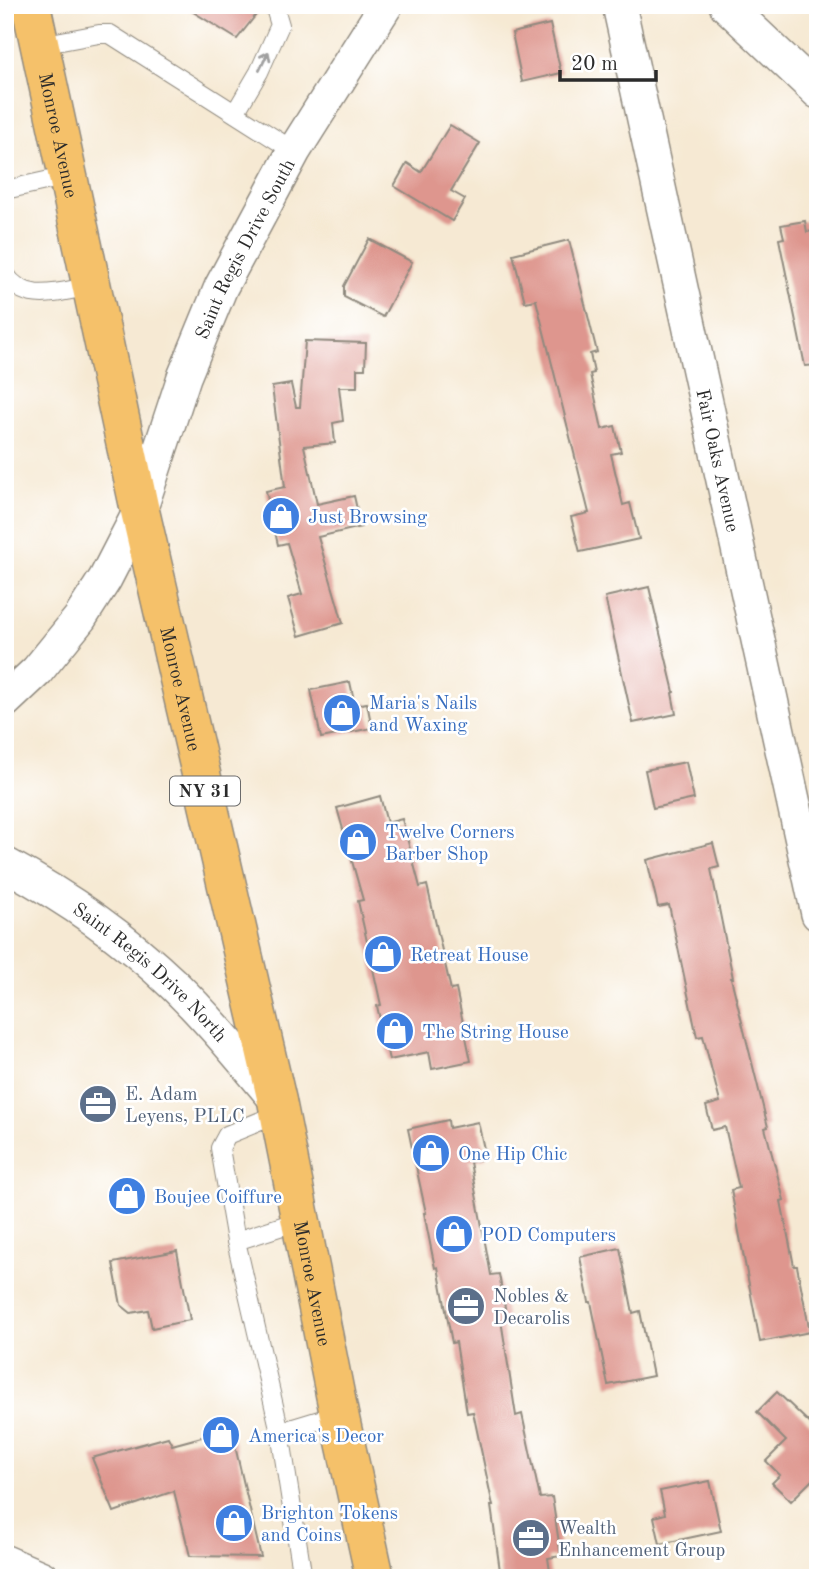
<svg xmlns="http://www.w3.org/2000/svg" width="823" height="1583" viewBox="0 0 823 1583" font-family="'Old Standard TT',serif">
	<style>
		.building { fill: #de968e }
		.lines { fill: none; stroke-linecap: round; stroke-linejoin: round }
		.service-casing { stroke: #908a7f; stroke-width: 20 }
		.minor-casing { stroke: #908a7f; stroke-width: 36 }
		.primary-casing { stroke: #908a7f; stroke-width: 41 }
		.service { stroke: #fff; stroke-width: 18 }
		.minor { stroke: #fff; stroke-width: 33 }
		.primary { stroke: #f5c16b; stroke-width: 38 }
		.oneway { stroke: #a0a0a0 }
		.labels { text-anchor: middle; stroke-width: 5; stroke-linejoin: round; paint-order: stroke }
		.shield { fill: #fff; stroke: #6b6b6b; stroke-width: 2 }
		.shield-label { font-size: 18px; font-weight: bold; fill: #2b2b2b }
		.street-label { font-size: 19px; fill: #2b2b2b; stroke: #fff }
		.shop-label { font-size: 19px; fill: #366cbe; stroke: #fff; text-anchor: start }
		.service-label { font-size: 19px; fill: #4e5e75; stroke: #fff; text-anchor: start }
	</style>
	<rect width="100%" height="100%" fill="#fff"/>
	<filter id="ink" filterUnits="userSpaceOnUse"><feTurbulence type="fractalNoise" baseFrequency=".0143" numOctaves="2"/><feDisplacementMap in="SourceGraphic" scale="14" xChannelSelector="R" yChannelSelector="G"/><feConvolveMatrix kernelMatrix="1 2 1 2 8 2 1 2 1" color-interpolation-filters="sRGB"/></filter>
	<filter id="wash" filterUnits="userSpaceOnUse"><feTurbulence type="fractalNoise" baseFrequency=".00686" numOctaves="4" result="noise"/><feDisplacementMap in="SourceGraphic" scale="28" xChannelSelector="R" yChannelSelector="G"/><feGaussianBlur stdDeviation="1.57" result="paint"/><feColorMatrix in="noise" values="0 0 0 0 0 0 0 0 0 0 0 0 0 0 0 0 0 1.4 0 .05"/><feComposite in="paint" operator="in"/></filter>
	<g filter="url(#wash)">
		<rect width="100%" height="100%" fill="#f6e9d3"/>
		<g id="blocks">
			<g class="building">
				<polygon points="182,5 263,5 263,6 237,39"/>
				<polygon points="550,24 561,73 522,82 512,33"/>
				<polygon points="450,125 480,143 451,191 465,199 452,221 394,186 407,163 421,172"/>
				<polygon points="805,221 807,232 818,230 818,365 805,366 779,239 784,238 781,225"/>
				<polygon points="369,239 412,262 383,317 344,297 344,286"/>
				<polygon points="569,240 597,352 590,354 594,373 590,374 602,429 615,426 621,452 611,454 623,505 630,503 639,539 580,552 571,517 589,513 536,300 525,302 513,254"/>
				<polygon points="305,341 366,343 365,369 357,369 357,387 339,387 343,421 333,423 335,443 304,446 317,504 354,496 361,527 318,537 343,623 299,636 288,598 302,594 287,543 278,545 266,491 285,487 272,387 291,384 296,407 300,407"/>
				<polygon points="649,587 674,692 672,693 676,714 633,723 605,597"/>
				<polygon points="350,682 355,705 367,703 372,728 321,738 311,690"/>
				<polygon points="686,762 694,799 653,808 645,770"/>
				<polygon points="380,796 387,823 402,819 420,887 427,885 451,990 456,989 471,1061 432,1069 429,1052 389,1060 377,1006 381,1005 358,901 363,900 337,808"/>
				<polygon points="713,843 719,867 711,869 733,978 731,978 768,1127 765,1128 784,1200 781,1201 794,1266 797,1266 810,1332 760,1342 731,1190 739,1188 725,1127 712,1130 706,1106 720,1102 703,1036 697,1037 669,905 658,907 647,860"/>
				<polygon points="448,1120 449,1128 478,1122 486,1158 470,1162 491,1275 499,1274 507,1319 501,1320 516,1416 522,1414 540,1498 552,1497 561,1556 548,1558 551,1578 501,1578 491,1506 493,1506 473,1412 467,1413 456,1342 452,1343 438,1267 435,1268 424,1213 426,1213 408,1129"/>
				<polygon points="620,1248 633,1313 640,1311 653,1376 608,1385 591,1302 589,1302 580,1257"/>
				<polygon points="177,1251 190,1320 152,1328 148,1310 131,1313 121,1305 113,1263"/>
				<polygon points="777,1392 818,1431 818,1474 791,1501 772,1483 780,1475 766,1461 786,1441 757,1412"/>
				<polygon points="231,1429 261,1557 190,1556 174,1491 114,1512 92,1458 168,1437 172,1445"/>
				<polygon points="710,1481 721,1531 660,1544 654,1517 665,1514 660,1491"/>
			</g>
		</g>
	</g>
	<g filter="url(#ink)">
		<use href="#blocks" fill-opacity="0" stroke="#908a7f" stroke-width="2"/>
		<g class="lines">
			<defs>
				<g id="service">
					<polyline points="40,45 99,34 110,34 294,151"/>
					<polyline points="235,113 259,72 280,25 274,5"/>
					<polyline points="5,190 68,176"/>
					<path d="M5,274C26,306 60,291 92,286"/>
					<polyline points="236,1241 220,1148 227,1135 280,1113"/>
					<polyline points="280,1432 236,1241 301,1220"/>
					<polyline points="303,1578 280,1432 339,1414"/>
				</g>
				<g id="minor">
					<path id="s1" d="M619,5L818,914"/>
					<polyline points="726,5 818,92"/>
					<path id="s2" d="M5,701L37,671L80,618L105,579L140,511L184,377L221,287L294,151L386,5"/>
					<path id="s3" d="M5,864C66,897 124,937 174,985C211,1021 244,1062 277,1101"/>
					<polyline points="5,1562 42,1578"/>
				</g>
				<g id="primary">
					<path id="s4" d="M31,5L140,511L277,1101L339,1414L375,1578"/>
				</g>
			</defs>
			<use href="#service" class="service-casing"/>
			<use href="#minor" class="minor-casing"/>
			<use href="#primary" class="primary-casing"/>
			<use href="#service" class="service"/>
			<use href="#minor" class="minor"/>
			<use href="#primary" class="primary"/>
		</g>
		<defs><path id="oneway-shaft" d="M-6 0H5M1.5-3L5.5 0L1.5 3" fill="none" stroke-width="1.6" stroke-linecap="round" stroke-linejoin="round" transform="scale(1.75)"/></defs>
		<use class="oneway" href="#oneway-shaft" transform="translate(264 61) rotate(-64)"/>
	</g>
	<defs>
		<symbol id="shop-disc" viewBox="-11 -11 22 22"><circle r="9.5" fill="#3f7fe0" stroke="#fff"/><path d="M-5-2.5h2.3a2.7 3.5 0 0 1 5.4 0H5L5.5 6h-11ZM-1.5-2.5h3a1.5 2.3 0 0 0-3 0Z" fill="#fff"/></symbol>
		<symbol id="office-disc" viewBox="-11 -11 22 22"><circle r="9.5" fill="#5c6f8a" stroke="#fff"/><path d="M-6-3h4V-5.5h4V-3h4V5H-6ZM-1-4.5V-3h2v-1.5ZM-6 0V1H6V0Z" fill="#fff"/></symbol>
	</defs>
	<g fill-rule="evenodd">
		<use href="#shop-disc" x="259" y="494" width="44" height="44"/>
		<use href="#shop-disc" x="320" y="691" width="44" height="44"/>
		<use href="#shop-disc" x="336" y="820" width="44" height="44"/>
		<use href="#shop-disc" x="361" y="932" width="44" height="44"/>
		<use href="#shop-disc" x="373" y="1009" width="44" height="44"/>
		<use href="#office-disc" x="76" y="1082" width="44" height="44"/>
		<use href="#shop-disc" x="409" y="1131" width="44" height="44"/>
		<use href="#shop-disc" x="105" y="1174" width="44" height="44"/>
		<use href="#shop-disc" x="432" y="1212" width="44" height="44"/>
		<use href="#office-disc" x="444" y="1284" width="44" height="44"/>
		<use href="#shop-disc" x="199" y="1413" width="44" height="44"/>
		<use href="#shop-disc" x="212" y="1501" width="44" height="44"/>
		<use href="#office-disc" x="509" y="1516" width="44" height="44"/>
	</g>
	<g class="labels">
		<rect class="shield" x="170" y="776.5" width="70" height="29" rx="5"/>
		<g class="shield-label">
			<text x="205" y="797">NY 31</text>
		</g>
		<g class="street-label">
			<text dy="7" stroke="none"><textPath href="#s4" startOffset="133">Monroe Avenue</textPath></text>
			<text dy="7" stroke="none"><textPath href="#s2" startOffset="518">Saint Regis Drive South</textPath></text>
			<text dy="7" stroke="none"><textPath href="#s1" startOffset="466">Fair Oaks Avenue</textPath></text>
			<text dy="7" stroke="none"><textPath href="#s4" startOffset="700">Monroe Avenue</textPath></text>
			<text dy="7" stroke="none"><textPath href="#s3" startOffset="182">Saint Regis Drive North</textPath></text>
			<text dy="7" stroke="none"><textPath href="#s4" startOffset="1309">Monroe Avenue</textPath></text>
		</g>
		<g class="shop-label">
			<text x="308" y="523">Just Browsing</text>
			<text x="369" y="709">Maria's Nails<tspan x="369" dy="22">and Waxing</tspan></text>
			<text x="385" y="838">Twelve Corners<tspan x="385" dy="22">Barber Shop</tspan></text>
			<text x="410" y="961">Retreat House</text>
			<text x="422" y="1038">The String House</text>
			<text x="458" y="1160">One Hip Chic</text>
			<text x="154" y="1203">Boujee Coiffure</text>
			<text x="481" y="1241">POD Computers</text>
			<text x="248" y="1442">America's Decor</text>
			<text x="261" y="1519">Brighton Tokens<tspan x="261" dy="22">and Coins</tspan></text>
		</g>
		<g class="service-label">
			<text x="125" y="1100">E. Adam<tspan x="125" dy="22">Leyens, PLLC</tspan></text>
			<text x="493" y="1302">Nobles &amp;<tspan x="493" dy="22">Decarolis</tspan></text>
			<text x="558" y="1534">Wealth<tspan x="558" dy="22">Enhancement Group</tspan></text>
		</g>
	</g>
	<rect width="823" height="1583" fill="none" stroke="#fff" stroke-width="28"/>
	<path d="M560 70v10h96v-10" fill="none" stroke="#2b2b2b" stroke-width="3.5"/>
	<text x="571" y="70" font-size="21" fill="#2b2b2b" stroke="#ffffff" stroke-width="5" paint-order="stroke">20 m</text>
</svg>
